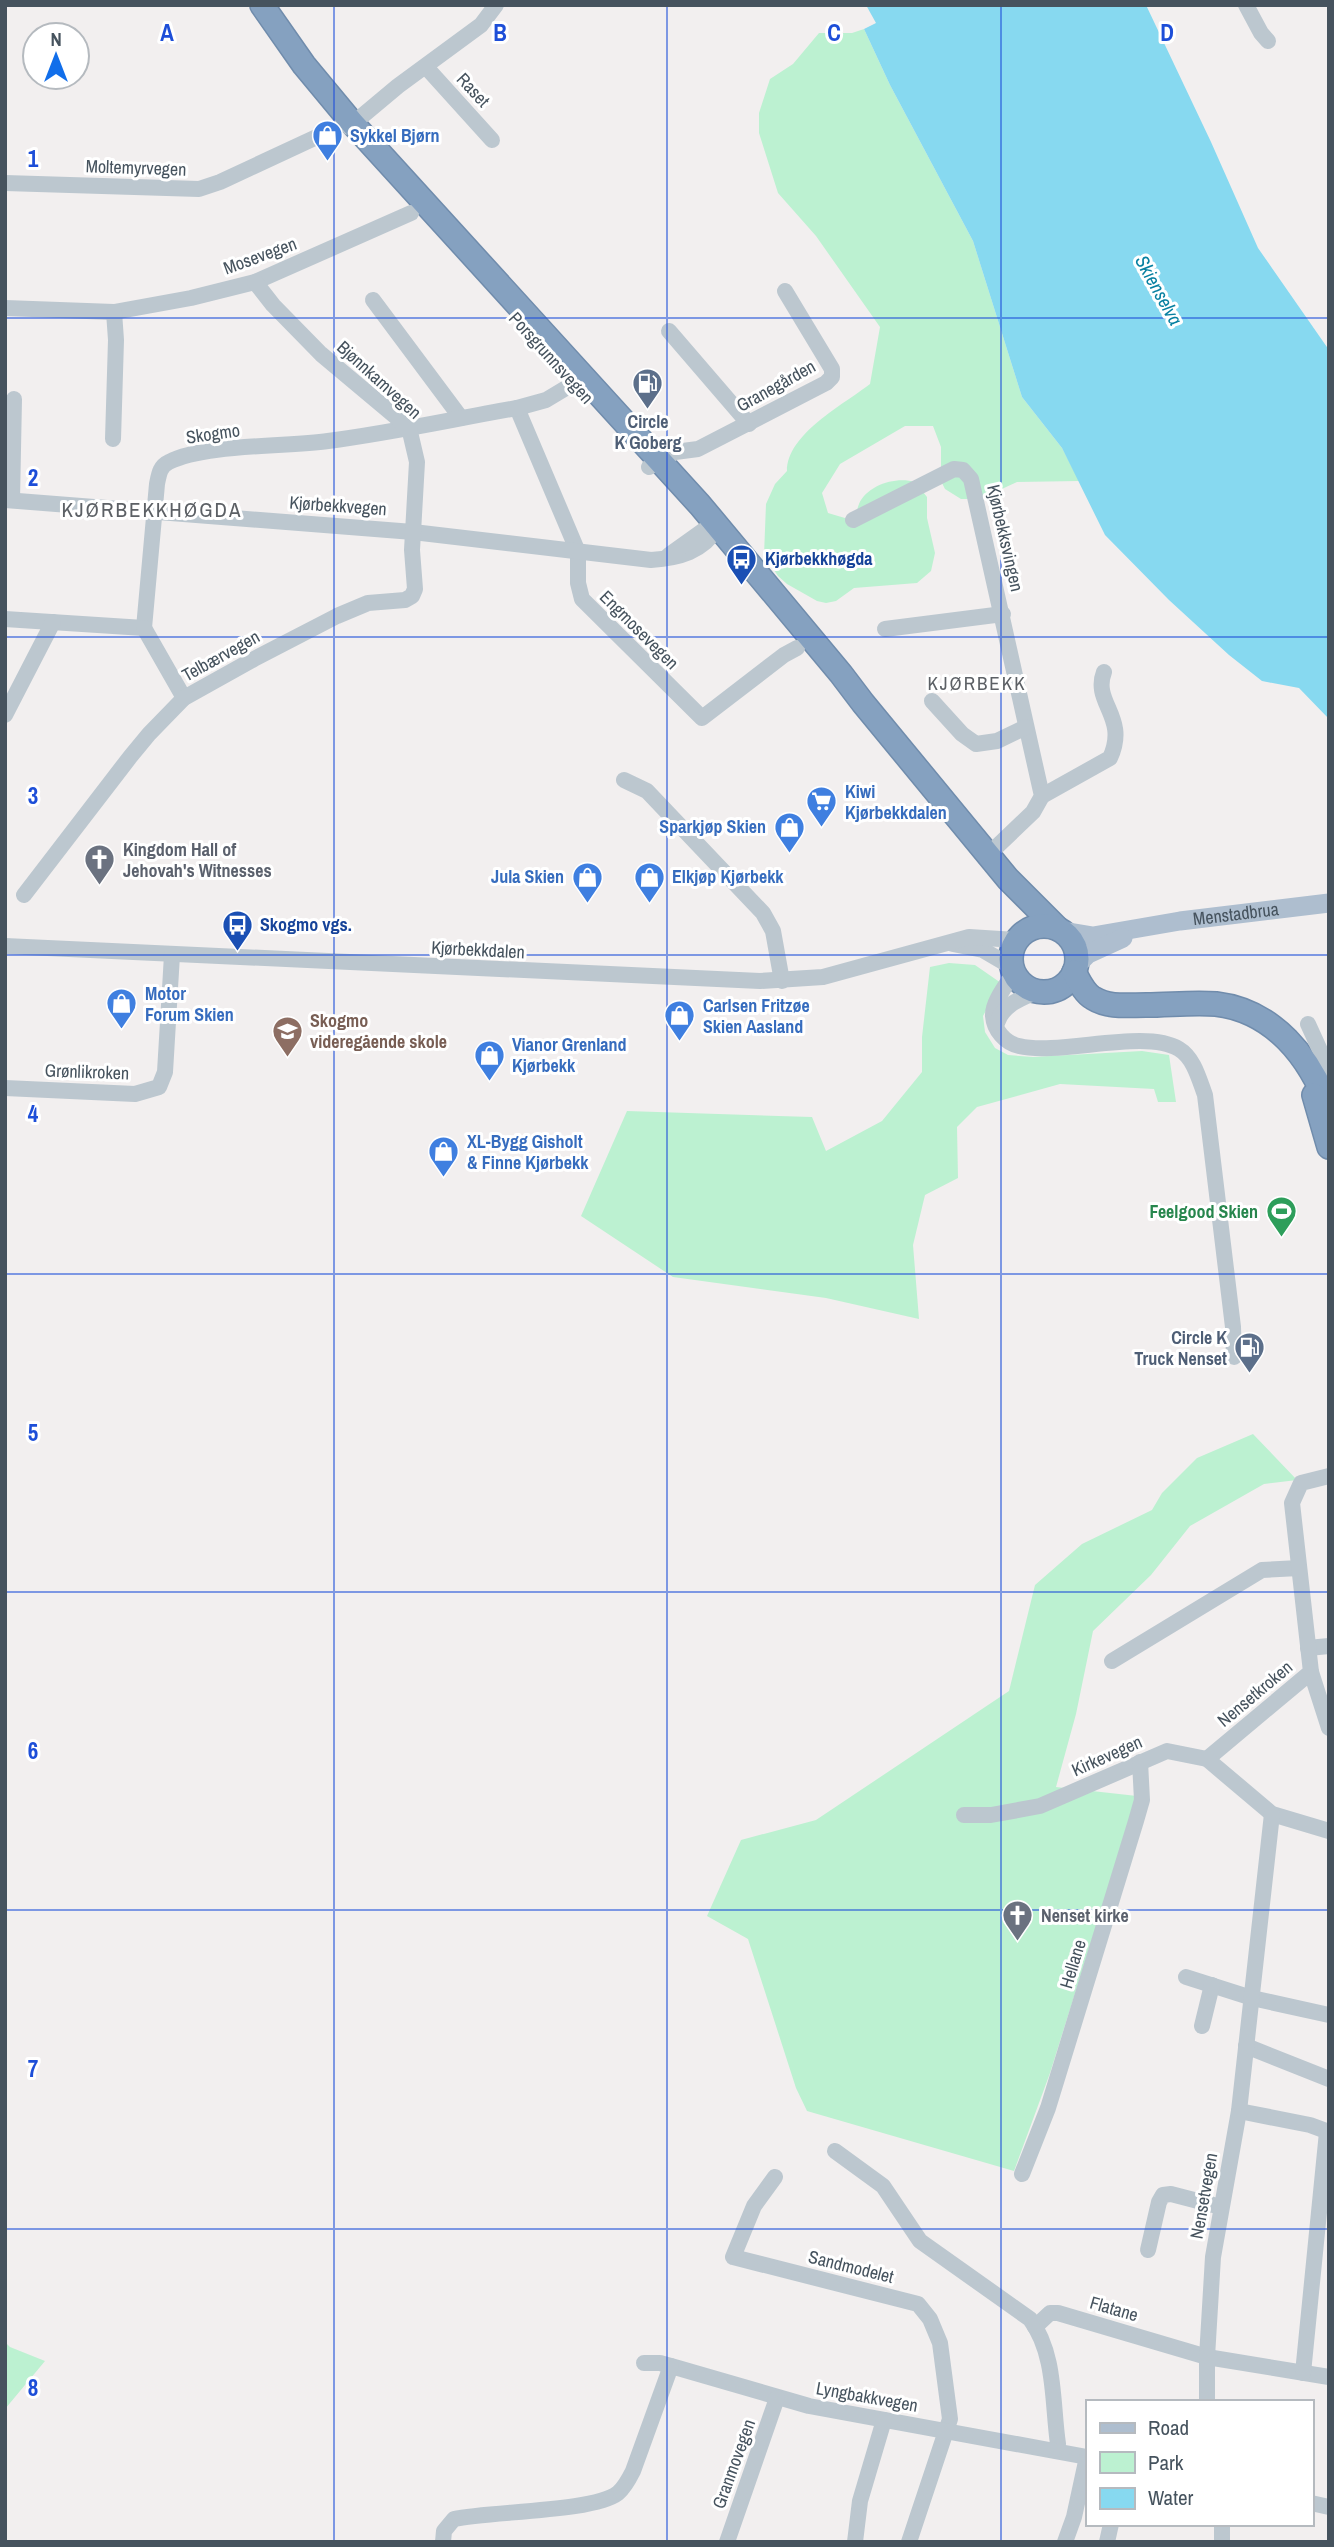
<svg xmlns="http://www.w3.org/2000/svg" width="1334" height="2547" viewBox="0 0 1334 2547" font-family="'Archivo Narrow',sans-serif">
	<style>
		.green { fill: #bcf1d1 }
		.water { fill: #87d9f0 }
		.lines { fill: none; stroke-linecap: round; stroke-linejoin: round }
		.highway-casing { stroke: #708cac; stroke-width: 26 }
		.minor { stroke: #bcc7cf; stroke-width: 16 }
		.major { stroke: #aebecf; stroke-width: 19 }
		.highway { stroke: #85a1c0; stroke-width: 23 }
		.grid { fill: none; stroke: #1d4ed8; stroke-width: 2; stroke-opacity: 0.55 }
		.labels { text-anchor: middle; stroke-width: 6; stroke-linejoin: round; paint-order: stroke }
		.street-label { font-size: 18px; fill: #46535e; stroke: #fff }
		.shop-label { font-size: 18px; font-weight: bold; fill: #366cbe; stroke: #fff; text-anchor: start }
		.service-label { font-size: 18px; font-weight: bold; fill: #4e5e75; stroke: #fff }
		.transit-label { font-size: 18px; font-weight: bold; fill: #164399; stroke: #fff; text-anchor: start }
		.worship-label { font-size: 18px; font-weight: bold; fill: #5b616d; stroke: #fff; text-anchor: start }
		.education-label { font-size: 18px; font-weight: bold; fill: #785e54; stroke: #fff; text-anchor: start }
		.leisure-label { font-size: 18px; font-weight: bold; fill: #27864d; stroke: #fff; text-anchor: end }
		.water-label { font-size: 19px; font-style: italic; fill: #0780a1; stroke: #fff }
		.neighbourhood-label { font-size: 19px; letter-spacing: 2px; fill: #5c6065; stroke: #fff }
		.quarter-label { font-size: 21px; letter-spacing: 2px; fill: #5c6065; stroke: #fff }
		.grid-label { font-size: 23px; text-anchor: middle; font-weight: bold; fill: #1d4ed8; stroke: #fff; stroke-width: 6; stroke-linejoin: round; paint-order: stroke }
	</style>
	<rect width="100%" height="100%" fill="#f2efef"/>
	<g class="green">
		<path d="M864,29L890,85L973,241L1022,397L1062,448L1079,481L1017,482L980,499H961L945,489L941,481V447L933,426H905L840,464L822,493L828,513L855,521C856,516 857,509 859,504C867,485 896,476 915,482L927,497V518L935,553L931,571L917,583L854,588L836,601L826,603L817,601L787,584L778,576L764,555L766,504L775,484L787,471C787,434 843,405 870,384L880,327L816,236L778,193L759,133V113L770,79L793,64L819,33H852Z"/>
		<polygon points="949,963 975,965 1001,983 983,1016 985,1032 995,1048 1008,1055 1033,1057 1142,1051 1169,1055 1176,1102 1158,1102 1154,1089 1060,1084 977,1107 957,1127 958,1178 925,1195 913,1245 919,1319 826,1298 673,1277 581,1216 627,1111 812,1117 826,1151 882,1121 922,1072 922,1037 930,967"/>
		<polygon points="1253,1434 1297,1480 1264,1484 1190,1526 1151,1575 1093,1631 1076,1714 1056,1787 1137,1796 1050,2073 1014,2171 807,2111 796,2088 748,1939 707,1916 741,1840 816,1820 1009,1691 1035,1585 1082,1544 1152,1510 1162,1493 1197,1458"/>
		<polygon points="5,2342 10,2347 45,2361 5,2409"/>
	</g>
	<polygon class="water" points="866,5 1146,5 1211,142 1258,248 1329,350 1329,719 1299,688 1262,681 1229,655 1169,600 1105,535 1062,448 1022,397 973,241 890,85 864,29 876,23"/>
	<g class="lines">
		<defs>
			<g id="highway">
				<polyline points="262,5 304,65 353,124 700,505 841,674 863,703 1008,879 1057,928"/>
				<circle cx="1044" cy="959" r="33"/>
				<path d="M1074,972C1079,981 1084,993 1093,998C1109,1008 1128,1005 1146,1005C1169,1005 1193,1002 1216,1004C1274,1011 1310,1057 1329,1109"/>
				<polyline points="1314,1095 1329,1147"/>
			</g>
		</defs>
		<use href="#highway" class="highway-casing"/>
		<g class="minor">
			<polyline points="1246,5 1261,33 1268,41"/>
			<polyline points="426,67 492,140"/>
			<polyline points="349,127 398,86 481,25 496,5"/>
			<polyline points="5,183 199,189 220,182 336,128"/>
			<polyline points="373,300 461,418"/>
			<polyline points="5,308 114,312 191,298 255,282 411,213"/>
			<polyline points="669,331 749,424"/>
			<polyline points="517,408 578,552 578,583 582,599 702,718 784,655 797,648"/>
			<polyline points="113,439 116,340 114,312"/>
			<polyline points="649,467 675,452 698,449 826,383 832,377 832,369 785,291"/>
			<path d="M5,500L413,532L651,560C679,558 703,552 718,527"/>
			<polyline points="12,500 14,399"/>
			<polyline points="853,520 954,469 963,470 971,479 1042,796 1033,812 988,855"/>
			<polyline points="669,555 704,530 718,527"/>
			<path d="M5,619L144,628L157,484C159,474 160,466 169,462C204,444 286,447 328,441C391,433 454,419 517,408L546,400L566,388"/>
			<polyline points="144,628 184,698"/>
			<polyline points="885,629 1003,614"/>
			<polyline points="932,701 962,734 976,744 997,741 1026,727"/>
			<polyline points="5,715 53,622"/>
			<polyline points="624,780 647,791 763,913 773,931 782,981"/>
			<path d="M1042,796L1110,758C1129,717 1092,703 1104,672"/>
			<polyline points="24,895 130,757 149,734 184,698 254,659 337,616 368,603 405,600 412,596 415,589 412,550 417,462 410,432 395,416 321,354 273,305 255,282"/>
			<polyline points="953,944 983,950 1012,967"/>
			<polyline points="5,946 760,981 823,977 969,937 1016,940"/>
			<path d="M1014,973C1007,984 992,1002 993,1016C994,1030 1005,1043 1019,1046C1060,1056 1145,1028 1179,1049C1194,1058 1199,1079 1205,1095L1233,1327L1234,1357"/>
			<path d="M997,1023C1003,1004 1022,998 1038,991"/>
			<polyline points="1308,1024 1329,1070"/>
			<polyline points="5,1088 135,1094 159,1087 165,1072 172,955"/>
			<polyline points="1308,1648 1329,1646"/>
			<polyline points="1112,1661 1262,1570 1299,1568"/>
			<polyline points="1311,1672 1329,1728"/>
			<polyline points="1207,1759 1311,1672 1292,1503 1301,1483 1329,1476"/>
			<polyline points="964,1815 991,1815 1040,1806 1167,1751 1207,1759 1272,1814 1329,1831"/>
			<polyline points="1186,1977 1252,1998 1329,2015"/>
			<polyline points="1202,2026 1212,1985"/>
			<polyline points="1246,2046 1329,2079"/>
			<polyline points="1239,2111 1310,2125 1329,2132"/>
			<path d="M835,2151L883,2186L920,2241L1030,2319C1056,2354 1052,2403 1058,2444"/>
			<polyline points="1022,2174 1048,2108 1136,1821 1142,1800 1140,1762"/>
			<polyline points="775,2177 754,2206 733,2257 918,2304 930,2319 940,2343 950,2419 909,2542"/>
			<polyline points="1148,2250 1159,2202 1163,2195 1171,2194 1221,2207"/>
			<polyline points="1035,2327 1050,2313 1058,2313 1207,2357 1329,2377"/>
			<polyline points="644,2363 660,2363 678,2368 809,2406 1087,2457"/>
			<polyline points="1303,2373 1327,2132"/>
			<polyline points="1207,2402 1207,2357 1213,2257 1239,2111 1272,1814"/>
			<polyline points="1311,2503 1329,2507"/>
			<polyline points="1222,2524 1222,2542"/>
			<path d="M443,2542L444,2531L454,2519C490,2511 594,2512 618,2493C625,2487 629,2479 633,2471L671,2366"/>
			<polyline points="727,2542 777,2398"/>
			<polyline points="855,2542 860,2501 884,2420"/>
			<polyline points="1065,2542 1074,2517 1087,2457"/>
			<polyline points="1107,2542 1111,2524"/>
		</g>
		<g class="major">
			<path id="s1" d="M1063,931L1093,936L1180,921L1329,903"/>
			<polyline points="1077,965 1088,954 1123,938"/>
		</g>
		<use href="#highway" class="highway"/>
	</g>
	<path class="grid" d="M334,5V2542M667,5V2542M1001,5V2542M5,318H1329M5,637H1329M5,955H1329M5,1274H1329M5,1592H1329M5,1910H1329M5,2229H1329"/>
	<defs>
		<symbol id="shop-pin" viewBox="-11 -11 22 30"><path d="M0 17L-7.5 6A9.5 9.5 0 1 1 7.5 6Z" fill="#3f7fe0" stroke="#fff"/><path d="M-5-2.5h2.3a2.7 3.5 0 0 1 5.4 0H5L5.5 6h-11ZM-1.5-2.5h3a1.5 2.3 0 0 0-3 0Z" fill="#fff"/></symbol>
		<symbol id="fuel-pin" viewBox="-11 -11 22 30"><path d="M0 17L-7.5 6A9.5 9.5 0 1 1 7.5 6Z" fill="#5c6f8a" stroke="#fff"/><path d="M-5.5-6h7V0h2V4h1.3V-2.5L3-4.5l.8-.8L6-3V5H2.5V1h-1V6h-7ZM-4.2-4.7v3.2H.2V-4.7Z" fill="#fff"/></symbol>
		<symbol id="bus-pin" viewBox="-11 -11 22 30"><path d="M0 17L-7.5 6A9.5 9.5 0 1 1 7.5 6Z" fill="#1a4fb4" stroke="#fff"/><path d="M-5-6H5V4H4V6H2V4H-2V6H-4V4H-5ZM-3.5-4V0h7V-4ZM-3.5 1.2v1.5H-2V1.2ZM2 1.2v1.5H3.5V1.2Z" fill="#fff"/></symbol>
		<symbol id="supermarket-pin" viewBox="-11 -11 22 30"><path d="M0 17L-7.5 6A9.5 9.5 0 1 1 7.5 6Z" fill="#3f7fe0" stroke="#fff"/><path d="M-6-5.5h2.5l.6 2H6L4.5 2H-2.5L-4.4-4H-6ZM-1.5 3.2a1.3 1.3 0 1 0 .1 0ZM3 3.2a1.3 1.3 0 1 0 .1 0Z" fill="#fff"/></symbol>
		<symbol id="church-pin" viewBox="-11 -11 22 30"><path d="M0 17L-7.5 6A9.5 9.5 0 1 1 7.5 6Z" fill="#6b7280" stroke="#fff"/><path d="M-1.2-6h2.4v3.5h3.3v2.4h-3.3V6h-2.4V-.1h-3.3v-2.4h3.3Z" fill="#fff"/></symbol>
		<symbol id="school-pin" viewBox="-11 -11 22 30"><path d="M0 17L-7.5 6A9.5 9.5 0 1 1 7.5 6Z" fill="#8d6e63" stroke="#fff"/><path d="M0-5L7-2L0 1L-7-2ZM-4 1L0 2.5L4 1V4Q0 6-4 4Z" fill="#fff"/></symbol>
		<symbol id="stadium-pin" viewBox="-11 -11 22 30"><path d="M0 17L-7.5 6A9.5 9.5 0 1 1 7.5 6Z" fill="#2e9e5b" stroke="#fff"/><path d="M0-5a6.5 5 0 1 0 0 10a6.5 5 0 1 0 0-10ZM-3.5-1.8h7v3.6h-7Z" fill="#fff"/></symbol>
	</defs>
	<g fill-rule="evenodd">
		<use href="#shop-pin" x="310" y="118" width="35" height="47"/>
		<use href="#fuel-pin" x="630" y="366" width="35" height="47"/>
		<use href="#bus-pin" x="724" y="542" width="35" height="47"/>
		<use href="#supermarket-pin" x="804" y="784" width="35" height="47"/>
		<use href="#shop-pin" x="772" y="810" width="35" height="47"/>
		<use href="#church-pin" x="82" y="842" width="35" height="47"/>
		<use href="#shop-pin" x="570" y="860" width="35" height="47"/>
		<use href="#shop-pin" x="632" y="860" width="35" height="47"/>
		<use href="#bus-pin" x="220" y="908" width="35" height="47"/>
		<use href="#shop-pin" x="104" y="986" width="35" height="47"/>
		<use href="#shop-pin" x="662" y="998" width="35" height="47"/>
		<use href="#school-pin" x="270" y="1014" width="35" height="47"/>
		<use href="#shop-pin" x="472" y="1038" width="35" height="47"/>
		<use href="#shop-pin" x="426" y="1134" width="35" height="47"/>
		<use href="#stadium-pin" x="1264" y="1194" width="35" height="47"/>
		<use href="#fuel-pin" x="1232" y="1330" width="35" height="47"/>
		<use href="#church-pin" x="1000" y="1898" width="35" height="47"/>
	</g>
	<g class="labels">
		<g class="street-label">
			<text transform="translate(473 90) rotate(47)" y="6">Raset</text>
			<text transform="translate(136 168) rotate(2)" y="6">Moltemyrvegen</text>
			<text transform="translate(260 256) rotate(-20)" y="6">Mosevegen</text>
			<text transform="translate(551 358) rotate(48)" y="6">Porsgrunnsvegen</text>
			<text transform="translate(379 380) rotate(42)" y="6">Bjønnkamvegen</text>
			<text transform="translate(776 386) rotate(-29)" y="6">Granegården</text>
			<text transform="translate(213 434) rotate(-8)" y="6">Skogmo</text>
			<text transform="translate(338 506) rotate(4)" y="6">Kjørbekkvegen</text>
			<text transform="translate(1005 538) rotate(77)" y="6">Kjørbekksvingen</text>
			<text transform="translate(639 630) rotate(45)" y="6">Engmosevegen</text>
			<text transform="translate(221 656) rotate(-29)" y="6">Telbærvegen</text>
			<text dy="6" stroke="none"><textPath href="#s1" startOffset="175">Menstadbrua</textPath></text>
			<text transform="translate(478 950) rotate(3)" y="6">Kjørbekkdalen</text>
			<text transform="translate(87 1072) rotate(2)" y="6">Grønlikroken</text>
			<text transform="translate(1255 1694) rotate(-40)" y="6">Nensetkroken</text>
			<text transform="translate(1107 1756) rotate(-24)" y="6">Kirkevegen</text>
			<text transform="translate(1073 1964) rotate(-73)" y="6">Hellane</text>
			<text transform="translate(1204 2196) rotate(-80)" y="6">Nensetvegen</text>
			<text transform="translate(851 2267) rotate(14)" y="6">Sandmodelet</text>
			<text transform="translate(1114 2309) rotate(16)" y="6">Flatane</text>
			<text transform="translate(867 2397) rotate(10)" y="6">Lyngbakkvegen</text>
			<text transform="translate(734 2464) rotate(-70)" y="6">Granmovegen</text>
		</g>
		<g class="shop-label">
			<text x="350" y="142">Sykkel Bjørn</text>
			<text x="845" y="798">Kiwi<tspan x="845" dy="21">Kjørbekkdalen</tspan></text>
			<text x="766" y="833" text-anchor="end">Sparkjøp Skien</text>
			<text x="564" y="883" text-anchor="end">Jula Skien</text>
			<text x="672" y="883">Elkjøp Kjørbekk</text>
			<text x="145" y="1000">Motor<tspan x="145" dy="21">Forum Skien</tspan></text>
			<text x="703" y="1012">Carlsen Fritzøe<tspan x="703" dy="21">Skien Aasland</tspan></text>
			<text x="512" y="1051">Vianor Grenland<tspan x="512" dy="21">Kjørbekk</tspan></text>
			<text x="467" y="1148">XL-Bygg Gisholt<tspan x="467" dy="21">&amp; Finne Kjørbekk</tspan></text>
		</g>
		<g class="service-label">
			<text x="648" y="428">Circle<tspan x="648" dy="21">K Goberg</tspan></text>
			<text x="1227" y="1344" text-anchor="end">Circle K<tspan x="1227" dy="21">Truck Nenset</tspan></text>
		</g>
		<g class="transit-label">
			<text x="765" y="565">Kjørbekkhøgda</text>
			<text x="260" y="931">Skogmo vgs.</text>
		</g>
		<g class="worship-label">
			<text x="123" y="856">Kingdom Hall of<tspan x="123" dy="21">Jehovah's Witnesses</tspan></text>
			<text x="1041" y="1922">Nenset kirke</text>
		</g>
		<g class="education-label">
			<text x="310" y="1027">Skogmo<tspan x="310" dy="21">videregående skole</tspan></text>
		</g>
		<g class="leisure-label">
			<text x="1258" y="1218">Feelgood Skien</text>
		</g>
		<g class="water-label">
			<text transform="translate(1159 290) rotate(61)" y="7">Skienselva</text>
		</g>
		<g class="neighbourhood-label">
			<text x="977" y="690">KJØRBEKK</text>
		</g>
		<g class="quarter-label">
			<text x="152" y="517">KJØRBEKKHØGDA</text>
		</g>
	</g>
	<g class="grid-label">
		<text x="167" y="41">A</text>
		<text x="500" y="41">B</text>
		<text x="834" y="41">C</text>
		<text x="1167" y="41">D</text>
		<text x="33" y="167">1</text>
		<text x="33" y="486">2</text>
		<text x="33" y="804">3</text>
		<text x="33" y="1122">4</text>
		<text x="33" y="1441">5</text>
		<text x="33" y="1759">6</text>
		<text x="33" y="2077">7</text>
		<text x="33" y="2396">8</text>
	</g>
	<rect width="1334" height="2547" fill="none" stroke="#46535e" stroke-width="14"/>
	<rect x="1086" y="2400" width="228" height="126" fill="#ffffff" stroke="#b5babf" stroke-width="2"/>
	<rect x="1100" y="2423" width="35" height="10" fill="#aebecf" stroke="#b5babf" stroke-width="2"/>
	<text x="1148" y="2435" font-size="21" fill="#46535e">Road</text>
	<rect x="1100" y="2452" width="35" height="21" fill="#bcf1d1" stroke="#b5babf" stroke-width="2"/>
	<text x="1148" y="2470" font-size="21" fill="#46535e">Park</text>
	<rect x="1100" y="2488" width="35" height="21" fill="#87d9f0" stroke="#b5babf" stroke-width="2"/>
	<text x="1148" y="2505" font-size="21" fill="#46535e">Water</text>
	<g transform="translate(56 56)"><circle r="33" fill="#ffffff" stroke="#b5babf" stroke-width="2"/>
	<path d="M0-5L12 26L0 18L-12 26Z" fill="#116eea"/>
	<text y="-10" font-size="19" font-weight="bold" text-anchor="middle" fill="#46535e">N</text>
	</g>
</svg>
